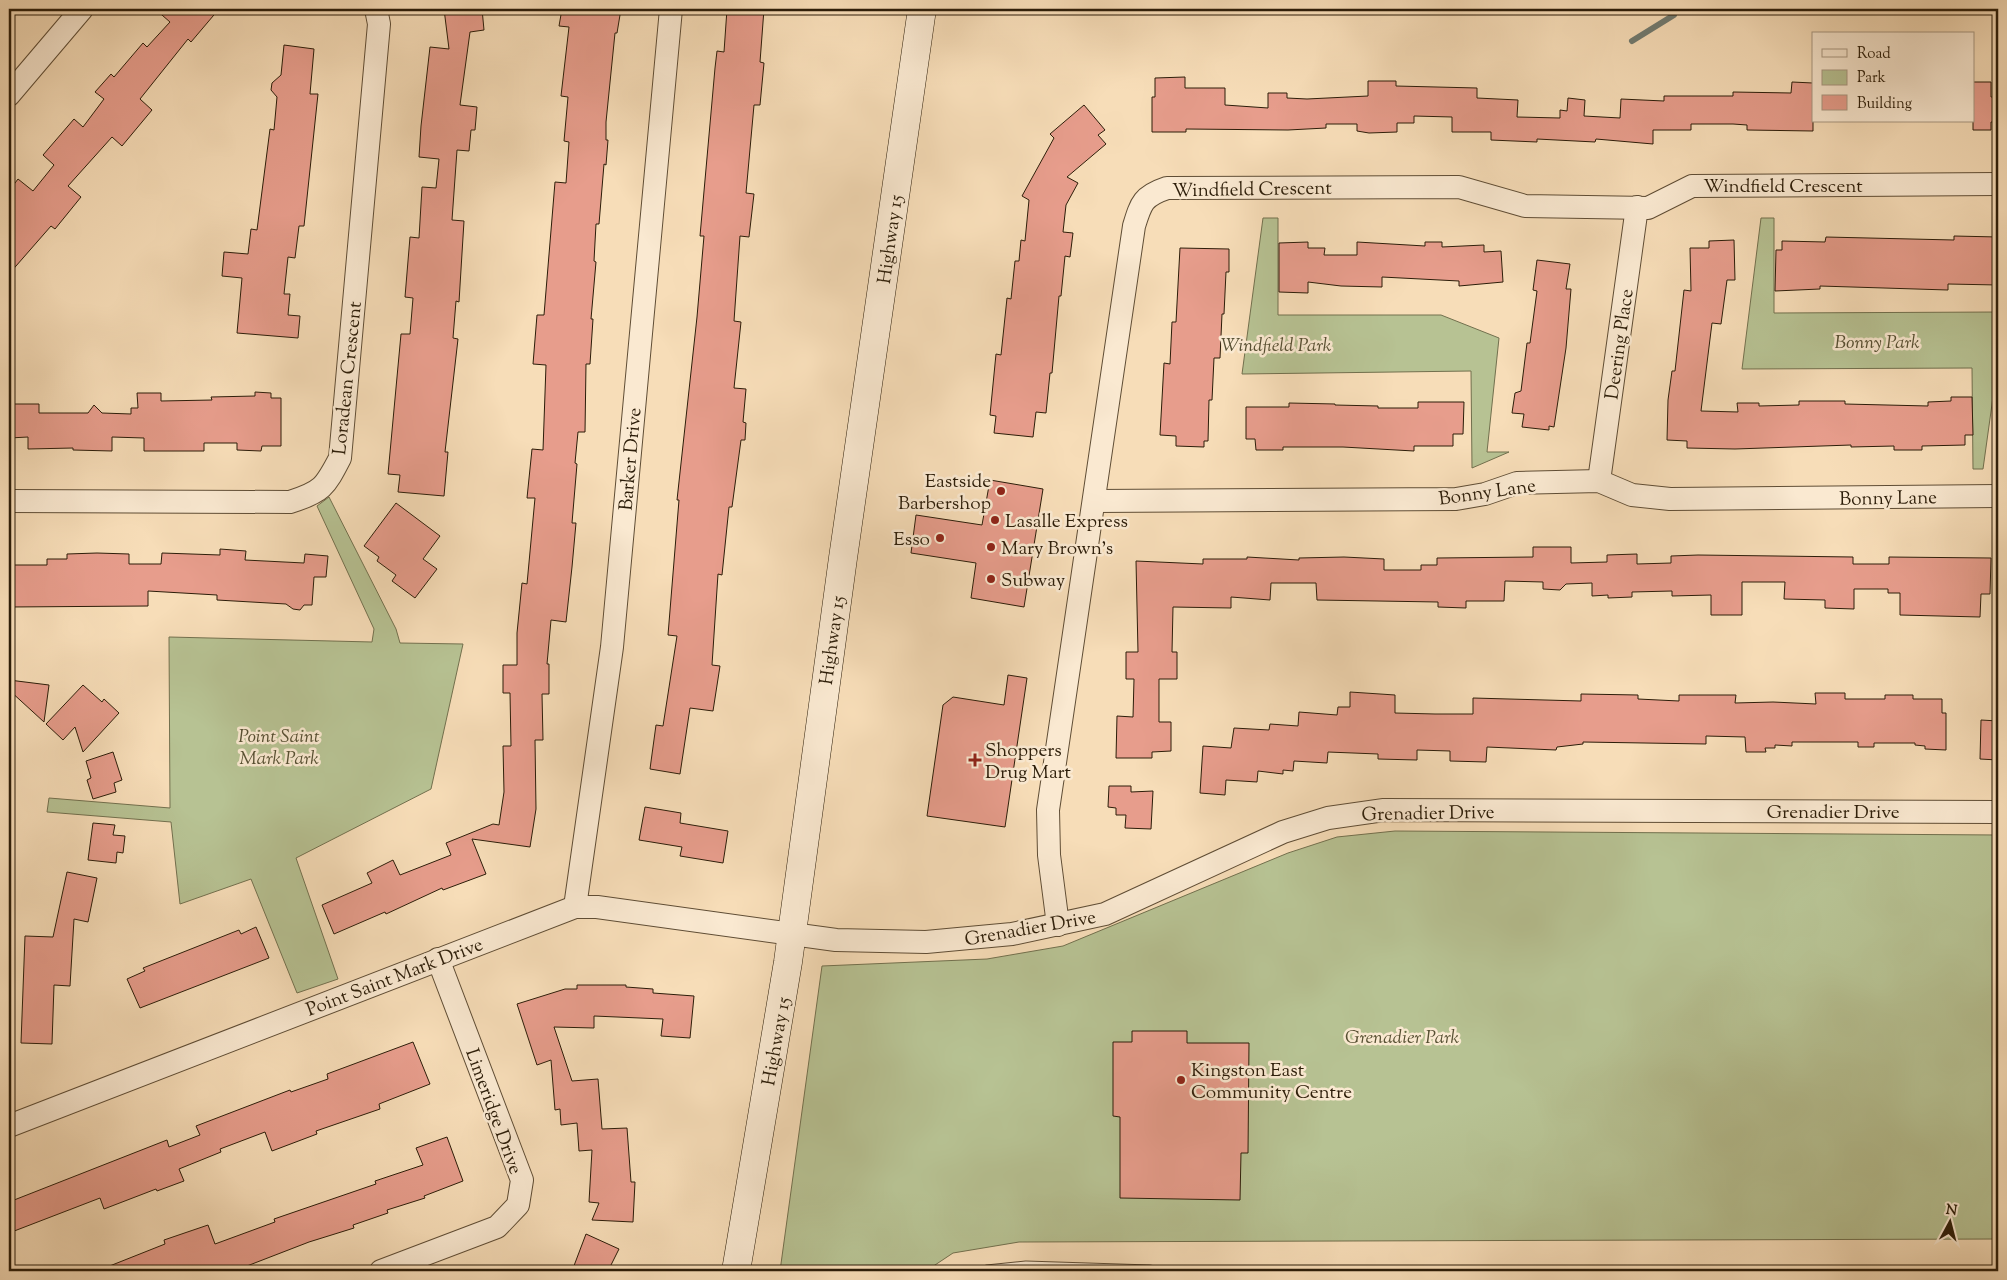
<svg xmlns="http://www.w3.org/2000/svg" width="2007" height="1280" viewBox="0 0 2007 1280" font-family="'Sorts Mill Goudy',serif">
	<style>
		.green { fill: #b7c293; stroke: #72704e }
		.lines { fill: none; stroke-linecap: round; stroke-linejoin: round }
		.stream { stroke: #717b71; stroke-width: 6 }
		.building { fill: #e79d8c; stroke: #2c1d09 }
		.lane-casing { stroke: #5f4d35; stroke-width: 13 }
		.street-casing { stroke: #5f4d35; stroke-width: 24 }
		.secondary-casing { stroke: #2c1d09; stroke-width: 29 }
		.lane { stroke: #fae9d1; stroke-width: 11 }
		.street { stroke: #fae9d1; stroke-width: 22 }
		.secondary { stroke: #fae9d1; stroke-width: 28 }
		.poi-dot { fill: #8f2418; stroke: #fae9d1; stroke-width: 2 }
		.labels { text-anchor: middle; stroke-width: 5; stroke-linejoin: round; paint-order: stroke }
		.street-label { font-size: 19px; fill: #2c1d09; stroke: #fae9d1 }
		.park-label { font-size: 19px; font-style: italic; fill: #564f32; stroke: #fae9d1 }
		.poi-label { font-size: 19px; fill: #2c1d09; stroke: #fae9d1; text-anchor: start }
	</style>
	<rect width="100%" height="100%" fill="#f7ddb8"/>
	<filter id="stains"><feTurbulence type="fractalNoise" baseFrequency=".004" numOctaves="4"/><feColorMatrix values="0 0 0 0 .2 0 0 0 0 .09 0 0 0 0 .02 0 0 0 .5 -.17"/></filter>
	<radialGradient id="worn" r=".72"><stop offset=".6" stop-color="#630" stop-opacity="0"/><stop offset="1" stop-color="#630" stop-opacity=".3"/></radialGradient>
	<g class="green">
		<polygon points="1263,218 1278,218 1278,315 1441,315 1499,338 1487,452 1509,452 1472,468 1471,371 1242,374"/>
		<polygon points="1761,218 1774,218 1774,313 1998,312 1998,361 1983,469 1973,469 1972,368 1742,369"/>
		<polygon points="329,497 396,629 400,643 463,644 431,789 296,858 338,979 297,993 251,879 180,904 171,822 47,812 49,798 170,808 169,637 372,642 374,629 317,506"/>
		<polygon points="1395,831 1998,835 1998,1239 1019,1242 953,1253 926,1271 780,1271 822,966 987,959 1063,946 1288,853 1337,837"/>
		<polygon points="1815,1267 1998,1269 1998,1271 1815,1271"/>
	</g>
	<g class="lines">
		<polyline class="stream" points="1632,41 1674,15 1675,9"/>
	</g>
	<g class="building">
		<polygon points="155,9 219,9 191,42 188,39 140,99 152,110 122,146 112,137 68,186 81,197 55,229 51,226 9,274 9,191 18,179 33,191 54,165 43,155 74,119 83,127 104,99 95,92 111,74 114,77 143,43 147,47 170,22"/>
		<polygon points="444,9 482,9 484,30 470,32 460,105 477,107 475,130 471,130 469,151 457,150 452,220 464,221 459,302 456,301 453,338 458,339 445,452 448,452 444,496 398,492 400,475 388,474 401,334 410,334 413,298 405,297 410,237 419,238 422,187 436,188 439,159 419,157 421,126 430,47 449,49"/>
		<polygon points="562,9 621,9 617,33 615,33 606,122 606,140 608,140 606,165 604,164 599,224 596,224 594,261 596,262 591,319 593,319 590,364 586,364 585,432 578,432 575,463 577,464 572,523 576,523 572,567 566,622 551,620 547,664 549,664 549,694 542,694 543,740 535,740 536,809 530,847 472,839 486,874 443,890 442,888 386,914 385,912 334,934 322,905 372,883 367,873 393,860 400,875 451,855 446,843 493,824 499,825 504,792 503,746 511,746 510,693 503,693 503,665 517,665 517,633 522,583 527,584 535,498 527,498 532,449 543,450 546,365 533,364 537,315 544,315 555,182 566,183 569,142 564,141 568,97 561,96 569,27 559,26"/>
		<polygon points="727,9 764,9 760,62 764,63 760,105 754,105 746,193 754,194 749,237 740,236 734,321 741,322 734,388 746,389 743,422 746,423 745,440 741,440 732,507 729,507 722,575 718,574 712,665 720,666 713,711 690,708 680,774 650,769 656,725 663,726 677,636 668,635 679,500 677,500 697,317 704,236 700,236 715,68 717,51 724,52"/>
		<polygon points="284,45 314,49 310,94 318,94 304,226 299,226 295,258 288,257 284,294 290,294 288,315 300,316 298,338 237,333 242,278 222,276 224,252 248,254 251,229 257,230 270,129 274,130 277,97 271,90 272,83 281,75"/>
		<polygon points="1185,77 1185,88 1225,88 1225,105 1268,108 1268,93 1287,93 1287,98 1307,99 1368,96 1368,81 1396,81 1396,86 1477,88 1477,98 1518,100 1517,117 1560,118 1560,110 1567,111 1568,98 1585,100 1584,116 1620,118 1621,99 1664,101 1664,96 1733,96 1733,92 1791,93 1792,82 1813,83 1813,131 1747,130 1747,125 1733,124 1691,124 1691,130 1653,130 1653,144 1596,139 1595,142 1537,139 1537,142 1491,140 1491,132 1452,132 1452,117 1414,116 1414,123 1397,123 1397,132 1369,133 1357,131 1357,124 1326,124 1326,128 1288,130 1186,129 1186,132 1152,132 1152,97 1155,97 1155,78"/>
		<polygon points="1973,82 1991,82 1991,97 1998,97 1998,122 1991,122 1991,130 1973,130"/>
		<polygon points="1084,105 1105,130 1098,135 1106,144 1067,177 1078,183 1066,205 1063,232 1073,233 1070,257 1065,256 1061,296 1059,296 1052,373 1050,373 1046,413 1036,412 1033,437 994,433 996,416 990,415 996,354 1001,355 1007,298 1011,299 1015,261 1019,261 1021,240 1025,241 1029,200 1022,196 1054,138 1050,134"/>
		<polygon points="1954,236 1998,237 1998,285 1948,284 1948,290 1820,286 1820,289 1775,291 1776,250 1782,250 1782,241 1825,242 1826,237 1954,240"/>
		<polygon points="1734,240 1735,280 1727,280 1721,324 1712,323 1701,411 1738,412 1737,403 1759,403 1759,406 1799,405 1799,401 1845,401 1845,404 1928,406 1928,402 1951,401 1951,397 1972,397 1973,435 1965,435 1965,445 1922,446 1922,450 1894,450 1894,446 1851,447 1851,445 1735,449 1687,448 1687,441 1667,440 1668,400 1672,371 1675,371 1684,290 1691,291 1690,248 1709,248 1709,241"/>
		<polygon points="1308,242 1308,248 1325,248 1324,255 1357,255 1357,242 1425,246 1425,242 1442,242 1442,247 1484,245 1484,252 1501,251 1503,282 1459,286 1459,281 1382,277 1382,287 1341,286 1308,282 1308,293 1279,292 1279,243"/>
		<polygon points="1180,248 1229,249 1229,272 1226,272 1224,314 1222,314 1220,358 1214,358 1212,400 1209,400 1208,441 1204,441 1204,447 1176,446 1176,436 1160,435 1164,363 1170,364 1172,322 1176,322"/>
		<polygon points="1537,260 1570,264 1566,289 1571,289 1566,348 1554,427 1549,426 1549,430 1522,427 1524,414 1512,413 1515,393 1521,391 1527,343 1530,343 1537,291 1533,290"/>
		<polygon points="255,392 271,393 271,398 281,398 281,446 262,446 261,451 237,450 237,443 204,443 204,451 144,451 144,438 112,437 112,451 73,450 73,448 28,449 28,437 9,438 9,404 39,404 39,413 88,413 94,405 102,413 131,414 131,408 138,408 137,393 161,393 161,401 212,400 211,397 255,396"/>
		<polygon points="1418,402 1464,402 1463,434 1453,434 1453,446 1414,446 1414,451 1343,447 1283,447 1283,450 1256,450 1255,439 1246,439 1246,407 1289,407 1289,403 1335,404 1335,405 1378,406 1378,408 1418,408"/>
		<polygon points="990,480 1043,489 1024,607 971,598 976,563 911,553 916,515 982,525"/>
		<polygon points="396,503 440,536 423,559 437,569 415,598 392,581 396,575 377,561 379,557 364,546"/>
		<polygon points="1533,547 1571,547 1571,563 1607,562 1607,555 1637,554 1637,564 1671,563 1671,556 1698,555 1853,557 1853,564 1889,564 1889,557 1991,558 1990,594 1981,594 1980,617 1900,615 1900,593 1888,593 1888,589 1854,589 1854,609 1825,608 1825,600 1784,599 1785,582 1742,582 1742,615 1711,615 1711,595 1672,596 1672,591 1632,592 1632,597 1608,598 1608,595 1592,596 1592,583 1566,584 1560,590 1543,589 1543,582 1505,581 1504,601 1466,601 1466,608 1438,607 1438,602 1317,600 1316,583 1271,583 1270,600 1231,597 1231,608 1173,607 1172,652 1177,652 1177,679 1159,679 1159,722 1171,722 1171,751 1152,752 1152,758 1116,758 1117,716 1133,717 1134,679 1126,679 1126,652 1138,652 1136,561 1203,564 1203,559 1247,559 1247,557 1299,560 1299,558 1344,557 1384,559 1384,570 1421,570 1421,565 1437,565 1437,558 1533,557"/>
		<polygon points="220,549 246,551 245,560 304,563 305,554 328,556 326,577 314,577 312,605 304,605 300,610 293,609 286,604 217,600 217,595 148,591 148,606 9,607 9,565 47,565 47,559 67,559 67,554 97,553 129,554 129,564 161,564 162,553 220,555"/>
		<polygon points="1008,675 1027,678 1005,827 927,816 943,705 953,697 1004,705"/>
		<polygon points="9,680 49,685 44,722 9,690"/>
		<polygon points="83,685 102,702 104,699 119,713 83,752 75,727 63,740 46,724"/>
		<polygon points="1350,692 1395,695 1395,713 1435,714 1473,714 1473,698 1581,701 1581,694 1638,695 1638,699 1679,701 1679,695 1736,695 1735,703 1773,702 1816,704 1815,693 1845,693 1845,699 1885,699 1885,695 1913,695 1913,699 1942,699 1942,713 1946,713 1946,750 1925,749 1925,746 1915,745 1915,743 1874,743 1874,747 1858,747 1858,742 1792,742 1792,746 1775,745 1775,748 1765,748 1766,752 1746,752 1745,737 1706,736 1706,744 1583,742 1583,744 1557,747 1556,750 1487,747 1486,762 1450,761 1450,751 1417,750 1417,760 1378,759 1378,754 1328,752 1327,763 1294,761 1293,771 1283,770 1283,774 1258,771 1257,782 1226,780 1225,795 1200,793 1203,746 1231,748 1234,728 1269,730 1270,724 1298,726 1299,712 1337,715 1338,707 1350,707"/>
		<polygon points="1981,720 1998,721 1998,760 1980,759"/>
		<polygon points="113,752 122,780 114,783 116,792 93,799 87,780 91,778 86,761"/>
		<polygon points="1109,786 1131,786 1131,792 1153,791 1151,829 1125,828 1126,815 1116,815 1116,808 1108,807"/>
		<polygon points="645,807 681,813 680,823 728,831 723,863 680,856 682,847 639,840"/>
		<polygon points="93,823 115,825 113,835 125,836 123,853 117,852 116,863 88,860"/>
		<polygon points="67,872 97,878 88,922 74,919 70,986 54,985 52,1044 21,1043 25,936 53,937"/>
		<polygon points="256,927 269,958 140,1008 127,979 145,971 143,968 239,930 241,934"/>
		<polygon points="577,985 626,985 626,987 653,989 653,993 694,996 690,1038 661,1036 663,1019 594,1016 594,1028 554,1027 572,1081 598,1079 602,1129 627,1128 631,1182 635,1182 633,1222 592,1220 599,1203 589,1202 592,1150 579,1151 577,1123 561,1125 560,1109 555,1110 551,1060 537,1065 517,1004 565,989 577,989"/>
		<polygon points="1132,1031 1187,1031 1187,1043 1249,1043 1248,1153 1241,1153 1240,1200 1120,1198 1120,1117 1113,1116 1113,1042 1132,1042"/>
		<polygon points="413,1042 430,1084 379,1104 380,1109 316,1131 317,1134 272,1151 265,1132 220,1149 221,1152 179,1169 184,1181 157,1191 156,1189 104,1209 100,1198 9,1233 9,1202 167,1140 169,1147 200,1135 196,1126 290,1090 291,1092 328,1079 327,1074"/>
		<polygon points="447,1137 463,1181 424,1196 425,1198 387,1210 388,1213 353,1225 354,1228 309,1242 234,1271 97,1271 165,1244 164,1240 208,1225 215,1244 275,1222 274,1219 376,1184 375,1181 423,1165 416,1148"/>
		<polygon points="586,1234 619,1249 608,1271 572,1271"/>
	</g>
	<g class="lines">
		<defs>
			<polyline id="lane" points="987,1271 1026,1267 1150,1271"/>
			<g id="street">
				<polyline points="9,95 82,9"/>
				<polyline points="1599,481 1637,207"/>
				<path d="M9,501L290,502C322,492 325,487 340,458L379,24L376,9"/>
				<polyline points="1094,501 1456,499 1485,494 1517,483 1599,481 1632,495 1670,499 1998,496"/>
				<polyline points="575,907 612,647 671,9"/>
				<path d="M1058,925L1049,855L1048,810L1134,226C1141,203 1143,196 1167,188L1459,187L1525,206L1648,208L1692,186L1998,184"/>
				<polyline points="9,1126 575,907 597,907 836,940 926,942 1012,934 1105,914 1283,832 1328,818 1384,810 1998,812"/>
				<polyline points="381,1271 497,1227 518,1205 522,1180 438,959"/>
			</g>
			<polyline id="secondary" points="736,1271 788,962 843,558 922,9"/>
		</defs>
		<use href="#lane" class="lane-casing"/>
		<use href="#street" class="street-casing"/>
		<use href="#secondary" class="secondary-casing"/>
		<use href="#lane" class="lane"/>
		<use href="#street" class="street"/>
		<use href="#secondary" class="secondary"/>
	</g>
	<g class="poi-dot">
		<circle cx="1001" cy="491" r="5"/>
		<circle cx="995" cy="520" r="5"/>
		<circle cx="940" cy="538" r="5"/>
		<circle cx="991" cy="547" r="5"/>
		<circle cx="991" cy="579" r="5"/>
		<path d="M972.5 752.5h5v5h5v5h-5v5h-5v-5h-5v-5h5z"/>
		<circle cx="1181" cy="1080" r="5"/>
	</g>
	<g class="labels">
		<g class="street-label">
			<text x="1783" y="192">Windfield Crescent</text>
			<text transform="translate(1252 188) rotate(-1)" y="7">Windfield Crescent</text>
			<text transform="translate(889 239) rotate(-82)" y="7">Highway 15</text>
			<text transform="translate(1618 344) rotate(-82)" y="7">Deering Place</text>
			<text transform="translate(346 378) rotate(-84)" y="7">Loradean Crescent</text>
			<text transform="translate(629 459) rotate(-85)" y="7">Barker Drive</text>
			<text transform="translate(1487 491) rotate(-8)" y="7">Bonny Lane</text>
			<text transform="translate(1888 497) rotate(-1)" y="7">Bonny Lane</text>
			<text transform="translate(831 640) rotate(-82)" y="7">Highway 15</text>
			<text x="1833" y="818">Grenadier Drive</text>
			<text transform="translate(1428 812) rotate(-1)" y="7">Grenadier Drive</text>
			<text transform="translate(1030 927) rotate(-10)" y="7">Grenadier Drive</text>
			<text transform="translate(394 976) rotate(-21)" y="7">Point Saint Mark Drive</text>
			<text transform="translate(775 1041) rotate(-80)" y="7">Highway 15</text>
			<text transform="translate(495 1111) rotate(70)" y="7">Limeridge Drive</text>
		</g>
		<g class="park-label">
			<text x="1877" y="348">Bonny Park</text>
			<text x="1276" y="351">Windfield Park</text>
			<text x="279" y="742">Point Saint<tspan x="279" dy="22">Mark Park</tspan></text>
			<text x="1402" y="1043">Grenadier Park</text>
		</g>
		<g class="poi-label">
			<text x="991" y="487" text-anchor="end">Eastside<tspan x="991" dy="22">Barbershop</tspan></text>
			<text x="1005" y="527">Lasalle Express</text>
			<text x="930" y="545" text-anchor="end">Esso</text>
			<text x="1001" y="554">Mary Brown's</text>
			<text x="1001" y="586">Subway</text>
			<text x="985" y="756">Shoppers<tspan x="985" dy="22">Drug Mart</tspan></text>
			<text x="1191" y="1076">Kingston East<tspan x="1191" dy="22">Community Centre</tspan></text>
		</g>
	</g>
	<rect width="2007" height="1280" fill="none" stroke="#f7ddb8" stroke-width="30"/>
	<rect x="10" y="10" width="1987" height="1260" fill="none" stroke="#2c1d09" stroke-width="2.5"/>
	<rect x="15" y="15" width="1977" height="1250" fill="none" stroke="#2c1d09"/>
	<rect x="1812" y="32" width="162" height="90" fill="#fae9d1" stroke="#a89781"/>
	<rect x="1822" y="49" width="25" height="8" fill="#fae9d1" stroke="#a89781"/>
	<text x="1857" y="58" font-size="15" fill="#2c1d09">Road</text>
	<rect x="1822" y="70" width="25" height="15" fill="#b7c293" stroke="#a89781"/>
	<text x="1857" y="82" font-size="15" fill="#2c1d09">Park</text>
	<rect x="1822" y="95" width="25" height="15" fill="#e79d8c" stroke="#a89781"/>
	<text x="1857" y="108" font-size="15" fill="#2c1d09">Building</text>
	<g transform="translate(1950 1222) rotate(7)" stroke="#fae9d1" stroke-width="4" paint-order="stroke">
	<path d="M0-4L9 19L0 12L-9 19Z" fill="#2c1d09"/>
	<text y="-8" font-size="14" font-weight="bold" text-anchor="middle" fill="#2c1d09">N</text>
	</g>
	<rect width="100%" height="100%" filter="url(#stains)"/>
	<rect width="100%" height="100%" fill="url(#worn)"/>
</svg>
